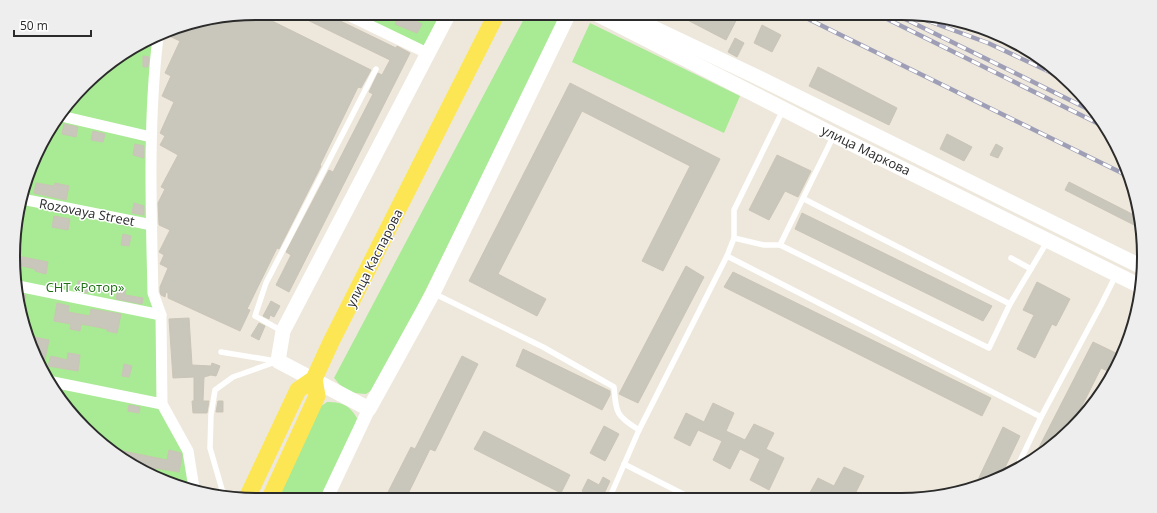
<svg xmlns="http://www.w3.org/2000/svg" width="1157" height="513" viewBox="0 0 1157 513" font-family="'Open Sans',sans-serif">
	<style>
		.green { fill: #a9ea94 }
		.building { fill: #c9c6bb; stroke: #cac5b6 }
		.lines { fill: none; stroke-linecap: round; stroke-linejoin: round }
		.service { stroke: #fff; stroke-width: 5.5 }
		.minor { stroke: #fff; stroke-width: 11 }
		.tertiary { stroke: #fff; stroke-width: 13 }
		.secondary { stroke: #fff; stroke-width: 15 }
		.primary { stroke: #fde653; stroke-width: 17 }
		.rail-casing { stroke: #9e9fb7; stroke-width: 4.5 }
		.rail { stroke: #fff; stroke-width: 3; stroke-dasharray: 9; stroke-linecap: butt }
		.labels { text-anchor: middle; stroke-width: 3; stroke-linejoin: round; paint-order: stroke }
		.street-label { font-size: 13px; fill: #2b2b2b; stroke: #fff }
		.park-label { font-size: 13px; fill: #1e7014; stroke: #fff }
		.rim { fill: none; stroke: #2b2b2b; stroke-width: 2 }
	</style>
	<rect width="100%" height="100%" fill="#eee8dc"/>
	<g class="green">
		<polygon points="344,13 449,13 427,53"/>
		<path d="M527,13H559L555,29L378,386L366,394C348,393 345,391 334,378Z"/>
		<polygon points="590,23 740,96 724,133 572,62"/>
		<polygon points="158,37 153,293 161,315 162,404 188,451 194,488 164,482 96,439 46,378 18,304 18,209 46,135 96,73"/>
		<path d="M327,402C342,402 349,405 357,418L355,430L321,500H274L320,407Z"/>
	</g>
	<g class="building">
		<polygon points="256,13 371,70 361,88 358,87 320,165 321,166 279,249 277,248 247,309 250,310 240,331 168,298 168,293 166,292 165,297 161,295 160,292 160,287 168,268 160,264 164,255 159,252 170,230 159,225 158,203 165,189 161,187 178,155 160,145 165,136 160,133 174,102 162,96 171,76 165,73 180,41 165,34 178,26"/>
		<polygon points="293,13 324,13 396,48 397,46 410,53 289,292 276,285 291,255 286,252 329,170 333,172 373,94 369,92 378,73 382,75 390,60"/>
		<polygon points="674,13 740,13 726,40"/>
		<polygon points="400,14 422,24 417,33 395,24"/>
		<polygon points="762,25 781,35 772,52 754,43"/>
		<polygon points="735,38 744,43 737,57 728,52"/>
		<polygon points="143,56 149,57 148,67 143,67"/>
		<polygon points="818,67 897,108 889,125 809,86"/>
		<polygon points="570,83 720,159 663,271 642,261 690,166 582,111 498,274 546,299 537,316 469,281"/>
		<polygon points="64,124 78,127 76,137 62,134"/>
		<polygon points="93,131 105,134 103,142 91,140"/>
		<polygon points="947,134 972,147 964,161 940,149"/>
		<polygon points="135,144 144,146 144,158 133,155"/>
		<polygon points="996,144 1003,148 998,158 990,155"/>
		<polygon points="777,155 811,171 798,197 785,191 769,220 749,210"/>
		<polygon points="1069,182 1136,216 1138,227 1065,190"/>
		<polygon points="36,183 54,186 55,183 69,186 66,200 34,193"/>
		<polygon points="134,203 144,206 144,215 132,213"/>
		<polygon points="802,213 992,306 983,321 795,229"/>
		<polygon points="54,216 70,219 68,230 52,227"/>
		<polygon points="123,234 131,236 129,246 121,245"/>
		<polygon points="18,256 48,262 46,274 35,271 35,269 18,265"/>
		<polygon points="686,266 704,277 638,403 619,394"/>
		<polygon points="733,272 991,398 982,416 724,287"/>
		<polygon points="78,281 89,283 87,293 76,291"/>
		<polygon points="1037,282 1070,299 1056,326 1052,324 1035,358 1017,349 1034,315 1023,310"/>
		<polygon points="118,287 126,289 125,295 143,298 142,304 116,299"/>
		<polygon points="18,293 26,295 22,316 18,304"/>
		<polygon points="271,301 280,306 274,317 270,315 269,319 263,316"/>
		<polygon points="57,303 69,306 68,312 90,316 91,309 121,314 117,333 107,331 107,329 81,324 80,331 70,329 71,324 54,321"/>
		<polygon points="189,318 192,365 211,366 212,363 220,366 216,376 211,375 204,377 203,401 209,401 207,413 193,413 192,401 194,401 194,377 173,378 169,319"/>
		<polygon points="259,323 265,326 259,340 251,336"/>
		<polygon points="34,337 49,340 45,359 38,358 33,345"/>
		<polygon points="1093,342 1122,356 1112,373 1101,368 1072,426 1049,450 1033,459"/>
		<polygon points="523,349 610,391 610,395 602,410 516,366"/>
		<polygon points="68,353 80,355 78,371 48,366 51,356 67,360"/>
		<polygon points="462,356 478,364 435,451 430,449 405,500 384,500 411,447 415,449"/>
		<polygon points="124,364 132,366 129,377 122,376"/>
		<polygon points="218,401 223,401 223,412 216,412"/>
		<polygon points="713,403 734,413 726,431 745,440 754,424 774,433 766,449 784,458 769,490 750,480 760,459 740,449 730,469 713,460 722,441 698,430 690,446 674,438 686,413 704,422"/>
		<polygon points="129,405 140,407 139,413 128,411"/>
		<polygon points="604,426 619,434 605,461 590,453"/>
		<polygon points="1003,427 1020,436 1000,478 994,481 975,486"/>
		<polygon points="484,431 570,475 561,493 474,449"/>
		<polygon points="113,449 167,460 169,450 181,453 182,457 179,472 155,468 154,476"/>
		<polygon points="844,467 864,476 853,498 842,498 830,492 827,498 807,498 818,478 834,486"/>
		<polygon points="603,477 610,481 602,498 590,493 589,495 582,491 588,479 599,485"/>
	</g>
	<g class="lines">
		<g class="service">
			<polyline points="804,199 1010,304"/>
			<polyline points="734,238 734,210 783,110"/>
			<polyline points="780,245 989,348 1010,304 1047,242"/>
			<polyline points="727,256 1041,417 1101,305 1116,275"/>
			<polyline points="1011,258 1031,269"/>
			<path d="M433,293L543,347L614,387C616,413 616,416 639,430L609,499"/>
			<polyline points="282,331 255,316 266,283 376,69"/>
			<polyline points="221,352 276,361"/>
			<polyline points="639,430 727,256 734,238 764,245 780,245 834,135"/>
			<polyline points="1025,463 1020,461 1041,417"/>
			<polyline points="624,464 693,499"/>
			<polyline points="1017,468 1020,461"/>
			<polyline points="223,493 210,448 211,415 215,390 233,377 278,361"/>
		</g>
		<g class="minor">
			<polyline points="344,13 427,53"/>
			<path d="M158,37C148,122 151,208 153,293L161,315L162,404L188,451L194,488"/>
			<polyline points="61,116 151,137"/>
			<polyline points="22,199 152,225"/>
			<polyline points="18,286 161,315"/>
			<polyline points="48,381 162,404"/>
		</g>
		<polyline class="tertiary" points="326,500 369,409"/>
		<g class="secondary">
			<polyline points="449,13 283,331 278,361 369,409 433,293 569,13"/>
			<polyline points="595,13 834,135 1138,285"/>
			<polyline points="622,13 755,76 1142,267"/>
		</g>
		<g class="primary">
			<polyline points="247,498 298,390 314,379 331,342 497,13"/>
			<polyline points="269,500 317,396 314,379"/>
		</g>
		<defs>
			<g id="rail">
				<polyline points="796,13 1128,176"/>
				<polyline points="875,13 1099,124"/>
				<polyline points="893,13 1090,110"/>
				<polyline points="912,15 988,43 1067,80"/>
			</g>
		</defs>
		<use href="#rail" class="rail-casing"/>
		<use href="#rail" class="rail"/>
	</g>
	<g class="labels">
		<g class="street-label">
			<text transform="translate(866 150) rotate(26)" y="5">улица Маркова</text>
			<text transform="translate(87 212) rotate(11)" y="5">Rozovaya Street</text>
			<text transform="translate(374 258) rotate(-63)" y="5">улица Каспарова</text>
		</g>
		<g class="park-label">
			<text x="85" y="292">СНТ «Ротор»</text>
		</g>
	</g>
	<path d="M0 0H1157V513H0ZM256 20H901A236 236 0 0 1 1137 256V257A236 236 0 0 1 901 493H256A236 236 0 0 1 20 257V256A236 236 0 0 1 256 20Z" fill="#eee" fill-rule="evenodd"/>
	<path class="rim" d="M256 20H901A236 236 0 0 1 1137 256V257A236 236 0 0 1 901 493H256A236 236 0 0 1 20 257V256A236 236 0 0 1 256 20Z"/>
	<path d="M14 30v6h77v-6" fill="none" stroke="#2b2b2b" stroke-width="2"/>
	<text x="20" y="30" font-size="12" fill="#2b2b2b" stroke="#ffffff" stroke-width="3" paint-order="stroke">50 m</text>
</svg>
